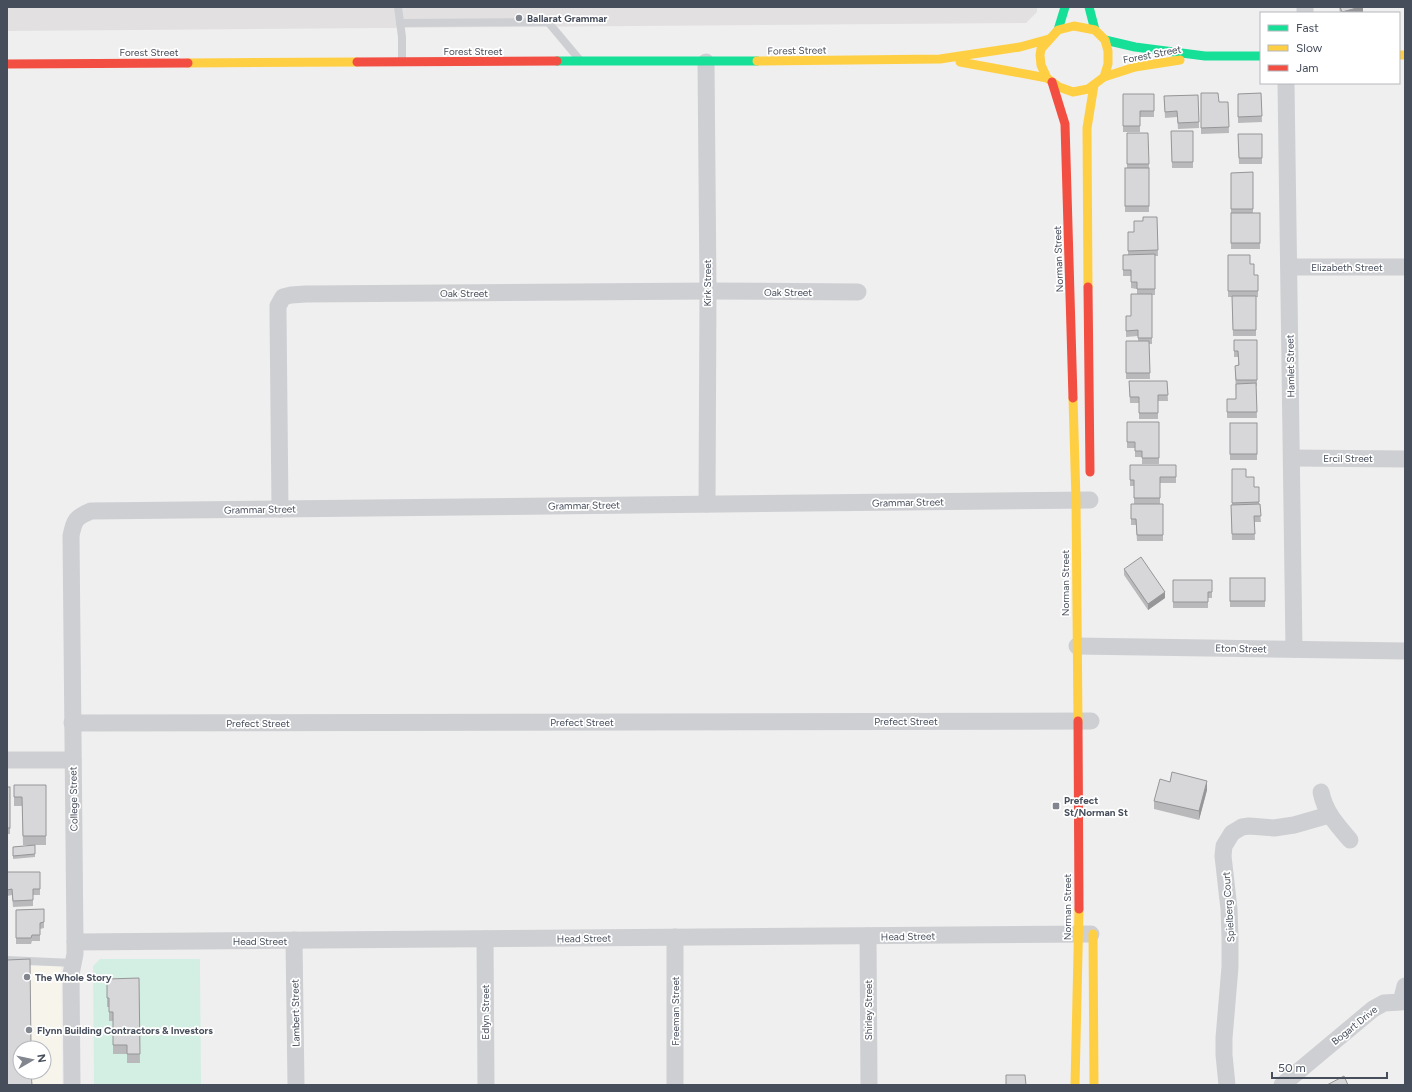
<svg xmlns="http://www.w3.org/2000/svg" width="1412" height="1092" viewBox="0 0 1412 1092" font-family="Figtree,sans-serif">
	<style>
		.commercial { fill: #f7f5eb; fill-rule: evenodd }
		.education { fill: #e2e0e1 }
		.green { fill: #d3efe3 }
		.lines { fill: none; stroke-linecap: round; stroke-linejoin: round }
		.lane { stroke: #cdcfd2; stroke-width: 8 }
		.street { stroke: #cdcfd2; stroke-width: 17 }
		.fast { stroke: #16e098; stroke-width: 9 }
		.slow { stroke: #ffcf43; stroke-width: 9 }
		.jam { stroke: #f24e42; stroke-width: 9 }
		.wall { fill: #b9b9bb }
		.shaded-wall { fill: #969698 }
		.building { fill: #d7d7d9; stroke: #969698 }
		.poi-dot { fill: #82868f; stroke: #fff; stroke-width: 1.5 }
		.labels { text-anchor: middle; stroke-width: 3.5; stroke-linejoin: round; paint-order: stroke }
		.poi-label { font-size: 10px; font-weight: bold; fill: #464d5b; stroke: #fff; text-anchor: start }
		.street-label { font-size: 10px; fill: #464d5b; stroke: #fff }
	</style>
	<rect width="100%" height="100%" fill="#f0efef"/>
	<path class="commercial" d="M7,966H61L62,1085H7ZM20,1048H44V1072H20Z"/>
	<polygon class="education" points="7,7 1037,7 1037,12 1026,23 7,31"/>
	<polygon class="green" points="100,959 200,959 201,1085 94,1085 93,966"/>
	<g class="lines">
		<g class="lane">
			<polyline points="398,7 402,37 402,61"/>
			<polyline points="400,23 548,22 579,59"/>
			<polyline points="7,960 73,963"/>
		</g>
		<g class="street">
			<polyline points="1305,7 1305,13"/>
			<polyline points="706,62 708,291 707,504"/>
			<polyline points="1286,83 1294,649"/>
			<polyline points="1289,267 1405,267"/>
			<polyline points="1292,458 1405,459"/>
			<polyline points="280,509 278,312 278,306 283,297 291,295 306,294 708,291 858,292"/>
			<polyline points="1077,646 1405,651"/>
			<polyline points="72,723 1091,721"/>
			<polyline points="7,760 73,760"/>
			<path d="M1321,792C1325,812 1337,825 1350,840"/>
			<polyline points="868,936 869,1085"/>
			<polyline points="675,937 675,1085"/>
			<polyline points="485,939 486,1085"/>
			<polyline points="294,940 296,1085"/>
			<polyline points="75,942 1091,934"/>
			<path d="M72,1085L71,974L75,954V942L71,536C74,520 76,517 91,511L1090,500"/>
			<polyline points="1227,1085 1224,1055 1224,1038 1230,967 1230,938 1229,909 1223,856 1224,846 1232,833 1242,827 1249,826 1274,828 1294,825 1329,815"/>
			<polyline points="1282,1085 1373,1009 1384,1003 1401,1002 1405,986"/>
		</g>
		<g class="fast">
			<polyline points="1089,7 1095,30"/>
			<polyline points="1058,30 1065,7"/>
			<polyline points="1105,40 1135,47 1205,56 1261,56"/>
			<polyline points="557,61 757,61"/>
		</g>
		<g class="slow">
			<polygon points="1074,26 1095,30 1105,40 1108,51 1108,64 1104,77 1088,89 1073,92 1059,87 1047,78 1041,65 1040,55 1041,49 1058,30"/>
			<polyline points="1399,55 1405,55"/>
			<polyline points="757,61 940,59 1020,47 1049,39"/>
			<polyline points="960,62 1047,78"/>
			<polyline points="188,63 357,62"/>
			<polyline points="1104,77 1135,67 1180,60"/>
			<polyline points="1088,287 1087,128 1094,85"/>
			<polyline points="1073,398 1076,500 1078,721"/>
			<polyline points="1093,934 1094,1085"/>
			<polyline points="1075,1085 1079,909"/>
		</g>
		<g class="jam">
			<polyline points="357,62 557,61"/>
			<polyline points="7,64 188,63"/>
			<polyline points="1052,82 1065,124 1073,398"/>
			<polyline points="1088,287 1090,472"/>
			<polyline points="1078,721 1079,909"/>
		</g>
	</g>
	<g class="wall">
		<rect x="1161" y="7" width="21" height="1"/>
		<polygon points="1339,7 1363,7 1363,12 1361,13 1340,13"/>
		<polygon points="1201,93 1219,102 1228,102 1229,133 1201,134"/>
		<polygon points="1261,93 1262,122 1238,123 1238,94"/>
		<polygon points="1123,94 1154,94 1154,117 1140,117 1140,132 1123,132"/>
		<polygon points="1198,95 1199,128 1178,129 1177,117 1165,118 1164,96"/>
		<polygon points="1171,131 1193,131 1193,168 1172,168"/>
		<polygon points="1127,133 1149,164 1149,212 1125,212 1125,168 1127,168"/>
		<polygon points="1238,134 1262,134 1262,164 1239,164"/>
		<polygon points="1253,172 1253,213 1260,213 1260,249 1231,249 1231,173"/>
		<polygon points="1157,217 1158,256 1155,256 1155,295 1152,295 1152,344 1149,344 1150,379 1126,379 1126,341 1138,341 1138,336 1126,337 1126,316 1131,316 1137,294 1137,289 1131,288 1131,276 1123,276 1123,255 1128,255 1128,232 1134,232 1143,221"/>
		<polygon points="1228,255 1250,264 1254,275 1258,275 1258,297 1256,297 1256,336 1233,336 1232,297 1228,297"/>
		<polygon points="1234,340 1257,340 1257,386 1256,386 1257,418 1227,418 1227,399 1236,399 1235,366 1238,365 1238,357 1234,357"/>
		<polygon points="1129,381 1167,381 1168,401 1158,401 1158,419 1139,419 1139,403 1130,403"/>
		<polygon points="1127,422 1159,422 1159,464 1142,464 1142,457 1135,457 1135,448 1127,448"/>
		<rect x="1230" y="423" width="27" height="37"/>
		<polygon points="1130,465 1176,465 1176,483 1160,483 1160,504 1163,504 1163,541 1137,541 1136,525 1131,525 1131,504 1134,504 1134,486 1130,486"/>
		<polygon points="1232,469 1254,487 1259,487 1259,504 1261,522 1254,522 1255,540 1232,540 1231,511 1232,505"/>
		<polygon points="1124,569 1165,598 1148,610 1124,575"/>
		<rect x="1230" y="578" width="35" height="29"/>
		<polygon points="1173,580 1212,580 1212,598 1208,598 1208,608 1173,608"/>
		<polygon points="14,785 46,785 46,845 23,845 22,806 14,806"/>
		<rect x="7" y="787" width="3" height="47"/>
		<polygon points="1207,790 1199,820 1154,809 1154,801"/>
		<polygon points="35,845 35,857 13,859 13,847"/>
		<polygon points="7,872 40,872 40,895 33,895 33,906 13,907 12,895 7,896"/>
		<polygon points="44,909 44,928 40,929 40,941 32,941 31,944 16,944 16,910"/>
		<polygon points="139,978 140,1063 127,1063 127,1054 113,1054 113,1021 109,1021 109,1007 107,1007 107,979"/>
	</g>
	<g class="shaded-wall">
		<polygon points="1360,7 1363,7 1363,12 1361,13 1342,13 1342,12"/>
		<polygon points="1165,592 1165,598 1148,610 1148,604"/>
		<polygon points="1207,781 1207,790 1199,820 1199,811"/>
	</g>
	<g class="building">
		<polygon points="1340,7 1360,7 1342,12"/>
		<polygon points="1201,93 1218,93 1219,102 1228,102 1229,127 1201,128"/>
		<polygon points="1261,93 1262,116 1238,117 1238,94"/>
		<polygon points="1123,94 1154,94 1154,111 1140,111 1140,126 1123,126"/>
		<polygon points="1198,95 1199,122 1178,123 1177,111 1165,112 1164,96"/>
		<polygon points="1171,131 1193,131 1193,162 1172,162"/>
		<polygon points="1127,133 1148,133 1149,164 1127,164"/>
		<polygon points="1238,134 1262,134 1262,158 1239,158"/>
		<rect x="1125" y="168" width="24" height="38"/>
		<polygon points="1253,172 1253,209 1231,209 1231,173"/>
		<rect x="1231" y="213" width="29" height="30"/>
		<polygon points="1143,217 1157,217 1158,250 1128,251 1128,232 1134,232 1134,221 1143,221"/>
		<polygon points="1155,254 1155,289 1137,289 1137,282 1131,282 1131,270 1123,270 1123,255"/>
		<polygon points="1228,255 1250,255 1250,264 1254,264 1254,275 1258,275 1258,291 1228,291"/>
		<polygon points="1131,294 1152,294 1152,338 1138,338 1138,330 1126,331 1126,316 1131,316"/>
		<polygon points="1232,296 1256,296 1256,330 1233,330"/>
		<polygon points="1234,340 1257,340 1257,380 1236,380 1235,366 1239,365 1238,351 1234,351"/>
		<polygon points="1126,341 1149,341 1150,373 1126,373"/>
		<polygon points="1129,381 1167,381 1168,395 1158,395 1158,413 1139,413 1139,397 1130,397"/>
		<polygon points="1256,383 1257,412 1227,412 1227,399 1236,399 1236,384"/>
		<polygon points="1127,422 1159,422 1159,458 1142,458 1142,451 1135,451 1135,442 1127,442"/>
		<rect x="1230" y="423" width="27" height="31"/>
		<polygon points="1130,465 1176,465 1176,477 1160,477 1160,498 1134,498 1134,480 1130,480"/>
		<polygon points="1232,469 1246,469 1246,477 1254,477 1254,487 1259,487 1259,502 1232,503"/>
		<polygon points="1131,504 1163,504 1163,535 1137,535 1136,519 1131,519"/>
		<polygon points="1260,504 1261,516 1254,516 1255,534 1232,534 1231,505"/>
		<polygon points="1141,557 1165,592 1148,604 1124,569"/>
		<rect x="1230" y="578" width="35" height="23"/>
		<polygon points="1173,580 1212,580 1212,592 1208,592 1208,602 1173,602"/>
		<polygon points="1172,772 1207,781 1199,811 1154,801 1160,779 1170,782"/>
		<polygon points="14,785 46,785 46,836 23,836 22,797 14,797"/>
		<rect x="7" y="787" width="3" height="41"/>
		<polygon points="35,845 35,854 13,856 13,847"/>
		<polygon points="7,872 40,872 40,889 33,889 33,900 13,901 12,889 7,890"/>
		<polygon points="44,909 44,922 40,923 40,935 32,935 31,938 16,938 16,910"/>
		<polygon points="30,959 31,1048 20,1048 20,1072 31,1072 32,1085 7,1085 7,960"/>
		<polygon points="139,978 140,1054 127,1054 127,1045 113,1045 113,1012 109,1012 109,998 107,998 107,979"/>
		<polygon points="1006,1075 1025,1075 1026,1085 1006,1085"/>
		<polygon points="1344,1076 1348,1085 1327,1085"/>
	</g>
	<g class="poi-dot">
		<circle cx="519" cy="18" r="4"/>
		<rect x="1052" y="802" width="8" height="8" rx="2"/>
		<circle cx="27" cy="977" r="4"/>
		<circle cx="29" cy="1030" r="4"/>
	</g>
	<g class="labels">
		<g class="poi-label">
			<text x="527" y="22">Ballarat Grammar</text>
			<text x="1064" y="804">Prefect<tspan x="1064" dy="12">St/Norman St</tspan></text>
			<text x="35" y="981">The Whole Story</text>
			<text x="37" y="1034">Flynn Building Contractors &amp; Investors</text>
		</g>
		<g class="street-label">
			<text transform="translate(797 50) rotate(-1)" y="4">Forest Street</text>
			<text x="473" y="55">Forest Street</text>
			<text x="149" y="56">Forest Street</text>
			<text transform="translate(1152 54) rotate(-11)" y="4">Forest Street</text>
			<text transform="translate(1058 259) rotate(-92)" y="4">Norman Street</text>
			<text x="1347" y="271">Elizabeth Street</text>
			<text transform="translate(707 283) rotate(-90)" y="4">Kirk Street</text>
			<text x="788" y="296">Oak Street</text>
			<text x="464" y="297">Oak Street</text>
			<text transform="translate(1290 366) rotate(-91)" y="4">Hamlet Street</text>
			<text x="1348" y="462">Ercil Street</text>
			<text transform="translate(908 502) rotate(-1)" y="4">Grammar Street</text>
			<text transform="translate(584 505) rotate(-1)" y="4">Grammar Street</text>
			<text transform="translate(260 509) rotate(-1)" y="4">Grammar Street</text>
			<text transform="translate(1065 583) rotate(-90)" y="4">Norman Street</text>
			<text transform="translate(1241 648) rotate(1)" y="4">Eton Street</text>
			<text x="906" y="725">Prefect Street</text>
			<text x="582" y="726">Prefect Street</text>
			<text x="258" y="727">Prefect Street</text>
			<text transform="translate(73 799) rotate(-91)" y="4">College Street</text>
			<text transform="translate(1067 907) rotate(-90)" y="4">Norman Street</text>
			<text transform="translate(1228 907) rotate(-94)" y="4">Spielberg Court</text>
			<text transform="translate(908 936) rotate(-1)" y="4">Head Street</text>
			<text transform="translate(584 938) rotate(-1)" y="4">Head Street</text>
			<text x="260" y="945">Head Street</text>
			<text transform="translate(868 1010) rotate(-90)" y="4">Shirley Street</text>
			<text transform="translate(675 1011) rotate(-90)" y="4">Freeman Street</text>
			<text transform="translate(485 1012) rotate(-90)" y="4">Edlyn Street</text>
			<text transform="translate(295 1013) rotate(-91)" y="4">Lambert Street</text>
			<text transform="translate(1354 1025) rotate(-39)" y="4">Bogart Drive</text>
		</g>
	</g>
	<rect width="1412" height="1092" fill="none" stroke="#464d5b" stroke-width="16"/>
	<rect x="1260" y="12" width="140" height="72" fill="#ffffff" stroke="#b5b8bd"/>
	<rect x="1268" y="25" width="20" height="6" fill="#16e098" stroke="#b5b8bd"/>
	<text x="1296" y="32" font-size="12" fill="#464d5b">Fast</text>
	<rect x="1268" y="45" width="20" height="6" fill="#ffcf43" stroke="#b5b8bd"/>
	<text x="1296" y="52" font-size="12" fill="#464d5b">Slow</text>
	<rect x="1268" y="65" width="20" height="6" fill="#f24e42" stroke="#b5b8bd"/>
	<text x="1296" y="72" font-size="12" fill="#464d5b">Jam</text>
	<g transform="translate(32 1060) rotate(81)"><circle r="19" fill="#ffffff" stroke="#b5b8bd"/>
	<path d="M0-3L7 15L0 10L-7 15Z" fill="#82868f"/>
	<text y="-6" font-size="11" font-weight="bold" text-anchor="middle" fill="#464d5b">N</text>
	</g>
	<path d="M1272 1072v6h115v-6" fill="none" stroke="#464d5b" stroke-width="2"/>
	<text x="1278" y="1072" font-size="12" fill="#464d5b" stroke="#ffffff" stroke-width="3" paint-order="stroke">50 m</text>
</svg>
